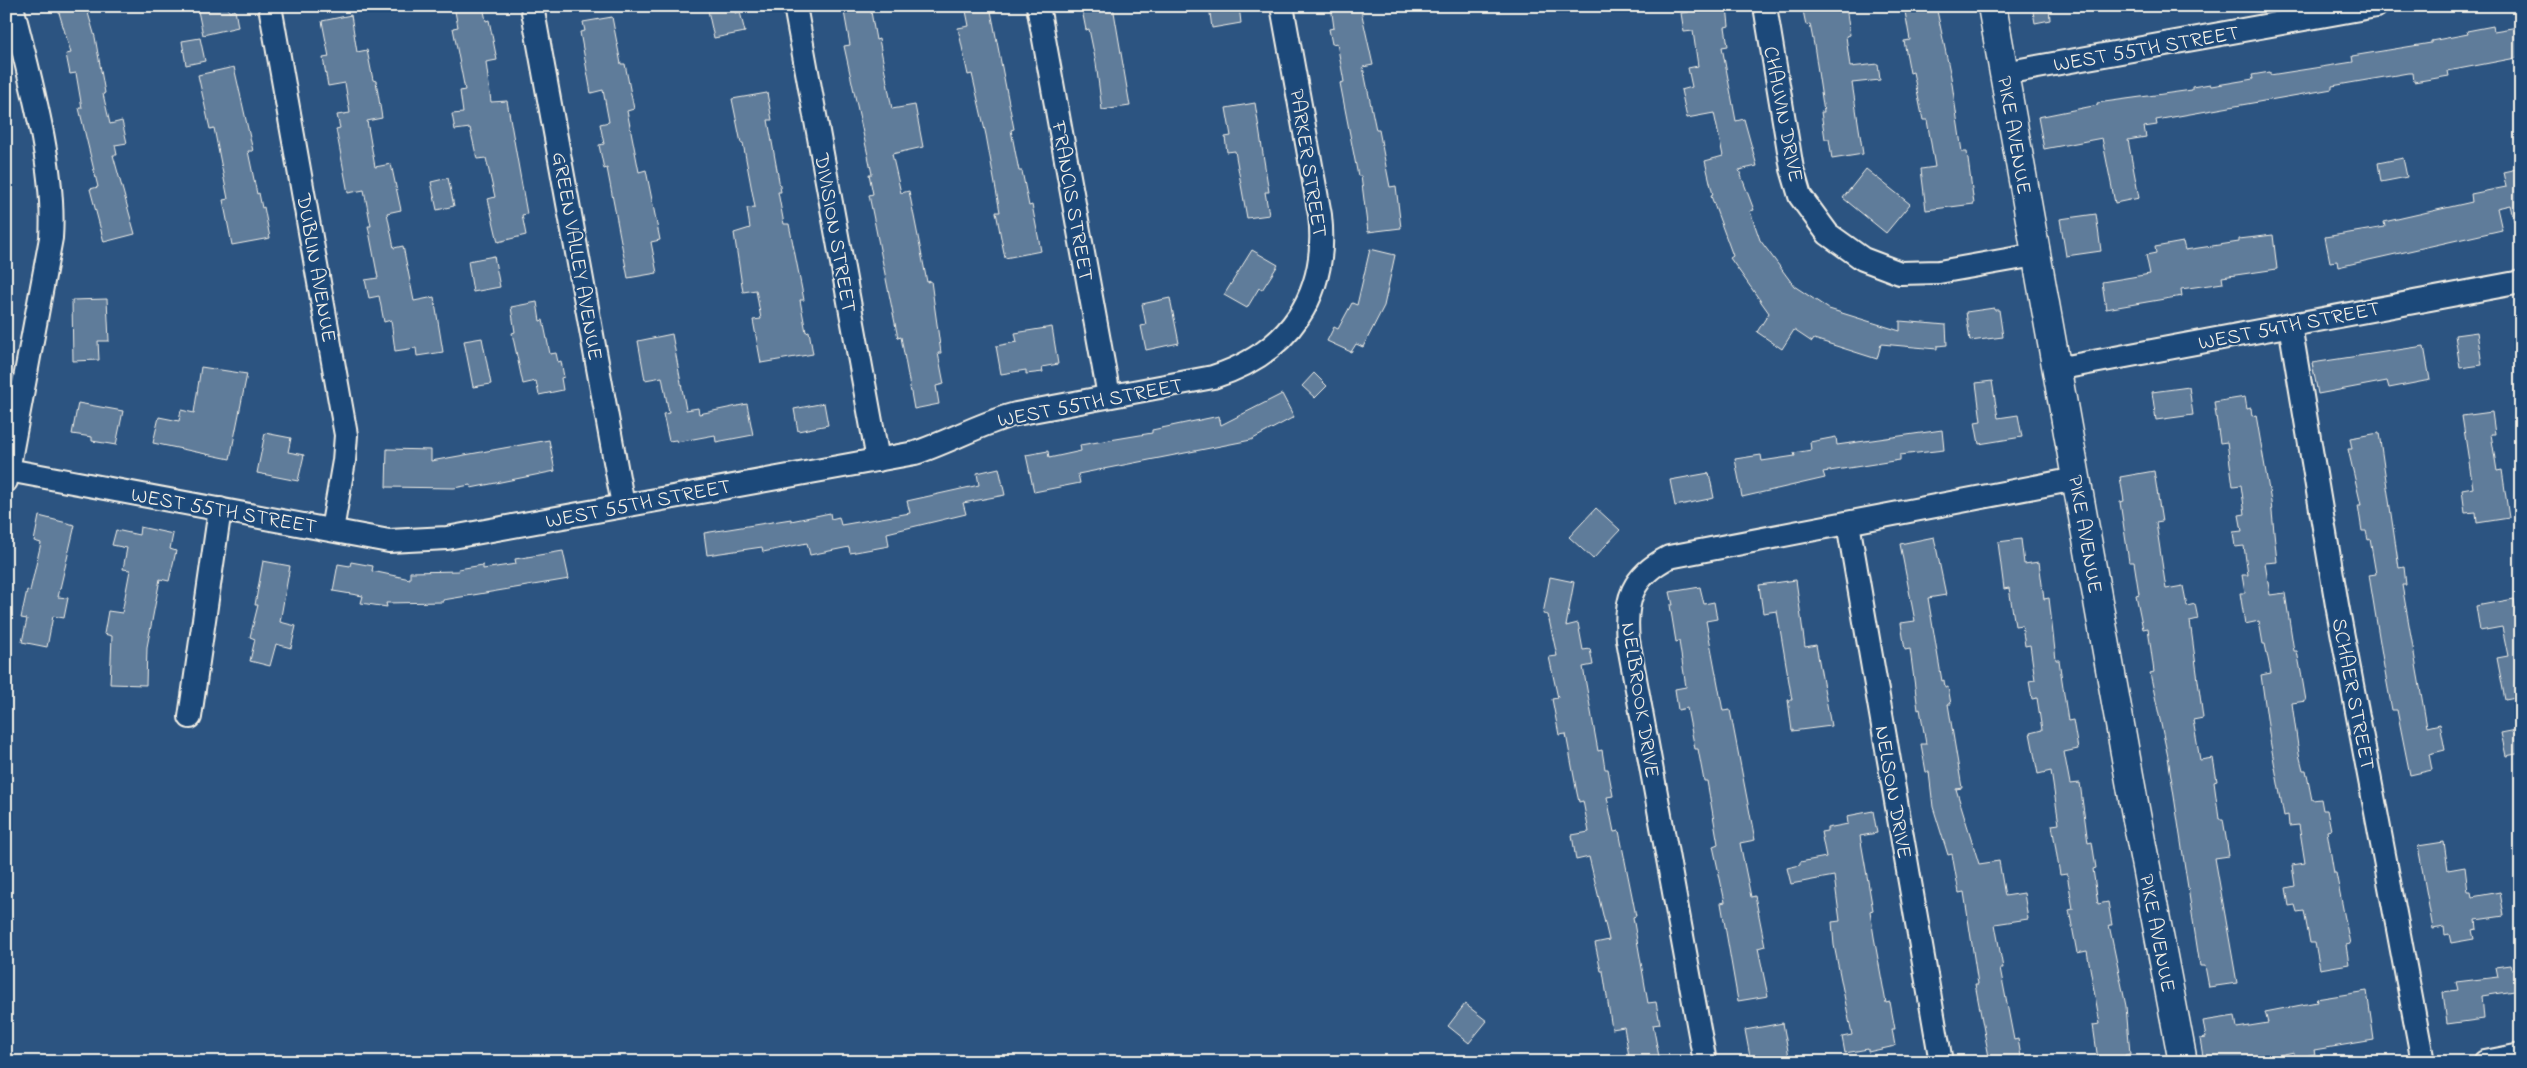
<svg xmlns="http://www.w3.org/2000/svg" width="2527" height="1068" viewBox="0 0 2527 1068" font-family="'Indie Flower',sans-serif">
	<style>
		.building { fill: #5e7b9a; stroke: #f4f1e8 }
		.lines { fill: none; stroke-linecap: round; stroke-linejoin: round }
		.street-casing { stroke: #f4f1e8; stroke-width: 26 }
		.secondary-casing { stroke: #f4f1e8; stroke-width: 31 }
		.street { stroke: #1f4a7a; stroke-width: 22 }
		.secondary { stroke: #1f4a7a; stroke-width: 28 }
		.labels { text-anchor: middle; stroke-width: 4.5; stroke-linejoin: round; paint-order: stroke }
		.street-label { font-size: 21px; fill: #f4f1e8; stroke: #1f4a7a }
	</style>
	<rect width="100%" height="100%" fill="#2c5481"/>
	<filter id="ink" filterUnits="userSpaceOnUse"><feTurbulence type="fractalNoise" baseFrequency=".02" numOctaves="2"/><feDisplacementMap in="SourceGraphic" scale="10" xChannelSelector="R" yChannelSelector="G"/><feConvolveMatrix kernelMatrix="1 2 1 2 8 2 1 2 1" color-interpolation-filters="sRGB"/></filter>
	<g filter="url(#ink)">
		<g class="building">
			<polygon points="57,6 86,6 95,37 105,93 103,94 110,124 122,121 127,143 115,145 117,155 113,155 135,234 104,242 90,189 98,187 79,108 82,108 76,73 70,74 66,54 71,53"/>
			<polygon points="197,6 228,6 229,12 235,10 238,27 203,35"/>
			<polygon points="454,6 483,6 486,21 489,20 497,60 486,62 491,102 507,101 527,214 522,215 526,235 498,242 488,199 495,197 486,158 477,159 470,128 455,130 452,114 463,113 460,91 465,90 453,28 458,27"/>
			<polygon points="707,6 734,6 735,13 740,12 745,32 714,38"/>
			<polygon points="843,6 870,6 876,40 879,39 892,109 915,105 923,147 892,154 901,193 909,191 927,282 931,281 941,353 938,353 944,384 936,386 939,404 914,409 901,337 898,338 869,195 873,194 869,174 872,174 844,46 850,45"/>
			<polygon points="965,6 990,6 1014,129 1011,130 1019,171 1022,171 1029,206 1032,205 1041,251 1005,258 996,212 1000,212 986,135 972,74 968,75 958,28 969,26"/>
			<polygon points="1085,6 1113,6 1130,106 1102,110 1096,63 1089,29 1086,30 1082,10 1085,10"/>
			<polygon points="1209,6 1239,6 1241,23 1212,28"/>
			<polygon points="1331,6 1360,6 1373,65 1363,67 1376,130 1379,130 1390,187 1396,186 1401,228 1368,232 1361,176 1358,176 1340,83 1344,82 1337,43 1332,44 1329,29 1334,28"/>
			<polygon points="1688,6 1727,6 1729,26 1725,27 1728,46 1722,47 1736,121 1744,119 1757,166 1739,170 1754,210 1750,211 1760,240 1794,286 1829,309 1900,331 1900,321 1946,325 1947,345 1937,346 1937,349 1881,344 1877,359 1814,339 1812,342 1794,330 1782,349 1757,332 1769,313 1730,258 1733,256 1711,196 1713,195 1705,161 1723,156 1714,113 1687,118 1681,90 1692,87 1688,68 1698,66 1693,31 1684,32 1681,13 1689,12"/>
			<polygon points="1802,6 1846,6 1850,35 1846,36 1850,67 1878,64 1880,80 1852,83 1863,154 1832,159 1829,139 1825,139 1821,112 1824,112 1814,45 1810,24 1806,25"/>
			<polygon points="1904,6 1936,6 1951,77 1962,152 1967,152 1974,204 1926,210 1921,169 1935,167 1927,120 1923,120 1913,72 1910,73 1904,41 1910,40"/>
			<polygon points="2032,6 2049,6 2050,20 2035,23"/>
			<polygon points="351,15 357,52 367,50 373,80 376,81 382,118 367,121 375,167 391,164 401,210 387,213 394,248 403,246 414,301 434,297 443,352 417,356 416,348 395,351 391,320 384,322 379,296 369,298 365,280 378,278 368,226 371,226 364,190 348,193 336,129 340,128 337,115 350,113 345,83 328,86 323,58 329,57 322,21"/>
			<polygon points="612,17 621,64 625,64 634,109 627,111 639,172 646,170 660,240 651,242 657,273 628,278 607,168 604,169 599,145 604,144 600,124 609,122 603,90 591,93 580,32 585,31 583,22"/>
			<polygon points="2493,26 2494,31 2518,27 2521,57 2448,71 2449,76 2414,82 2413,73 2408,73 2332,86 2332,89 2156,120 2157,125 2144,127 2146,137 2128,140 2139,198 2115,203 2102,138 2044,149 2038,117 2098,105 2097,103 2192,90 2192,87 2210,84 2211,86 2253,79 2252,75 2270,72 2270,75 2353,62 2352,56 2431,43 2431,41 2468,34 2467,31"/>
			<polygon points="200,38 205,61 186,65 182,41"/>
			<polygon points="234,67 253,151 248,151 257,194 259,193 262,208 264,207 270,238 232,245 223,200 228,199 214,128 210,129 198,75"/>
			<polygon points="767,93 772,120 768,120 781,192 778,192 784,224 789,224 804,300 800,300 806,332 809,331 813,354 761,363 753,320 761,319 756,290 743,292 734,233 750,228 747,208 755,207 743,143 741,143 732,99"/>
			<polygon points="1255,103 1269,192 1265,192 1269,215 1247,218 1235,151 1227,152 1225,137 1231,136 1226,108"/>
			<polygon points="2403,158 2407,177 2381,182 2378,163"/>
			<polygon points="2521,168 2521,220 2514,221 2510,205 2497,208 2502,230 2338,267 2337,261 2330,262 2325,237 2385,227 2384,222 2472,202 2471,194 2506,187 2503,172"/>
			<polygon points="1866,169 1910,204 1886,233 1843,198"/>
			<polygon points="448,178 454,206 437,210 431,182"/>
			<polygon points="2096,214 2101,251 2066,256 2060,219"/>
			<polygon points="2273,235 2277,269 2222,277 2223,283 2181,289 2182,296 2106,309 2102,282 2150,274 2146,255 2156,253 2155,247 2183,242 2185,250 2239,242 2239,239"/>
			<polygon points="1370,249 1395,255 1384,306 1363,347 1356,344 1351,352 1327,341 1334,327 1338,329 1352,303 1357,305"/>
			<polygon points="1252,250 1278,265 1262,290 1259,288 1247,308 1224,295"/>
			<polygon points="494,256 500,287 473,292 468,261"/>
			<polygon points="1170,298 1179,343 1146,350 1141,326 1146,325 1142,304"/>
			<polygon points="107,299 109,341 98,341 99,360 73,361 72,300"/>
			<polygon points="537,302 540,321 543,320 550,354 556,353 558,362 561,361 564,377 561,378 563,390 539,395 536,381 523,384 512,333 515,332 511,307"/>
			<polygon points="1994,308 1994,310 1999,310 2003,337 1970,341 1966,312"/>
			<polygon points="1052,327 1058,364 1042,367 1043,372 1026,374 1026,370 1001,374 996,346 1017,342 1015,333"/>
			<polygon points="2477,332 2482,365 2460,368 2455,335"/>
			<polygon points="672,334 686,410 698,408 699,414 747,404 753,435 716,442 715,435 677,442 676,440 669,441 663,414 669,413 662,377 645,380 638,341"/>
			<polygon points="482,338 491,384 473,387 464,341"/>
			<polygon points="2424,346 2430,380 2389,388 2387,381 2318,394 2312,363"/>
			<polygon points="201,367 247,374 230,459 153,443 159,417 179,421 181,410 194,413"/>
			<polygon points="1314,373 1327,386 1315,398 1302,386"/>
			<polygon points="1992,381 1998,418 2018,415 2022,437 1979,444 1975,422 1981,421 1976,383"/>
			<polygon points="2189,387 2193,415 2156,420 2152,392"/>
			<polygon points="1282,394 1294,417 1251,440 1078,474 1080,483 1034,492 1026,455 1048,451 1049,458 1081,451 1080,445 1152,433 1152,430 1219,416 1221,425"/>
			<polygon points="2245,397 2247,409 2251,408 2252,416 2256,415 2271,502 2277,562 2265,563 2270,595 2285,593 2294,651 2297,651 2303,683 2306,701 2292,703 2299,754 2303,770 2306,770 2312,800 2321,799 2323,810 2327,810 2331,830 2327,831 2334,873 2336,873 2350,944 2346,945 2349,964 2320,969 2315,943 2310,943 2304,911 2297,912 2295,905 2289,906 2286,888 2295,886 2292,865 2305,863 2299,825 2289,826 2288,815 2284,816 2270,740 2261,675 2271,673 2265,644 2263,644 2259,621 2245,624 2240,593 2245,593 2242,575 2248,575 2244,546 2235,547 2233,532 2242,531 2239,515 2245,514 2241,485 2233,486 2227,442 2220,443 2214,402"/>
			<polygon points="78,403 123,411 116,445 92,441 92,437 72,434"/>
			<polygon points="824,403 828,425 798,431 794,409"/>
			<polygon points="2492,412 2495,434 2491,434 2497,471 2502,470 2509,518 2477,523 2476,512 2465,513 2462,490 2473,488 2462,416"/>
			<polygon points="1942,430 1944,450 1900,455 1900,460 1823,472 1825,478 1742,497 1735,459 1761,455 1762,461 1795,456 1794,453 1811,450 1810,442 1836,437 1837,445"/>
			<polygon points="265,433 291,438 288,452 304,455 298,481 257,473"/>
			<polygon points="2379,433 2399,568 2404,567 2406,585 2402,585 2427,727 2440,724 2445,750 2429,754 2432,770 2410,775 2397,710 2392,710 2384,667 2369,575 2376,574 2370,539 2368,540 2366,531 2362,531 2358,505 2361,505 2348,449 2352,449 2350,438"/>
			<polygon points="549,440 555,471 471,488 470,485 454,488 386,487 387,449 431,450 431,461"/>
			<polygon points="999,468 1005,495 963,503 966,514 887,533 889,546 850,553 849,547 810,555 807,543 763,552 762,547 707,555 704,533 791,519 791,521 830,513 831,519 839,517 841,525 910,513 907,501 979,485 977,473"/>
			<polygon points="2154,471 2162,522 2156,523 2166,589 2183,586 2187,606 2195,604 2198,619 2190,621 2203,718 2193,720 2200,760 2213,758 2217,781 2214,782 2219,819 2223,819 2229,856 2215,858 2237,983 2209,987 2205,966 2200,966 2168,757 2150,673 2154,672 2148,628 2143,629 2136,595 2139,594 2134,562 2129,562 2120,502 2124,501 2120,477"/>
			<polygon points="1709,473 1714,498 1675,506 1670,480"/>
			<polygon points="1596,508 1620,530 1593,559 1569,537"/>
			<polygon points="39,516 75,525 58,597 68,598 64,618 53,616 47,647 22,642 27,619 21,618 27,590 30,591 41,543 34,541"/>
			<polygon points="140,527 173,534 170,549 176,551 169,581 160,579 147,647 146,685 110,684 112,636 104,634 108,611 122,613 130,570 123,569 127,548 112,545 116,530 139,535"/>
			<polygon points="1934,537 1946,595 1928,598 1942,681 1944,680 1945,688 1948,687 1951,704 1948,704 1962,788 1956,789 1979,864 1999,861 2005,896 2024,893 2028,919 1995,924 2003,968 2000,968 2014,1040 2018,1039 2022,1062 1990,1062 1975,984 1978,984 1964,892 1959,893 1952,854 1948,855 1933,807 1929,772 1926,772 1921,744 1926,744 1920,709 1918,710 1910,649 1905,650 1901,623 1915,621 1900,544"/>
			<polygon points="2021,539 2024,564 2039,562 2044,599 2049,598 2056,660 2059,660 2068,721 2073,720 2078,749 2064,752 2070,784 2080,783 2088,843 2092,842 2096,868 2093,869 2098,904 2108,902 2112,925 2109,925 2126,1006 2130,1054 2125,1055 2126,1062 2100,1062 2098,1060 2093,1025 2100,1024 2087,951 2077,953 2069,910 2073,909 2067,874 2060,875 2052,825 2059,824 2051,771 2038,774 2030,733 2042,730 2037,698 2032,699 2029,681 2035,680 2030,645 2025,646 2022,625 2015,626 2009,588 2004,589 1998,542"/>
			<polygon points="563,551 569,579 443,600 443,602 386,603 387,607 361,603 363,596 333,591 338,564 350,566 351,562 373,566 372,571 410,579 410,572 459,571 458,569 483,565 483,569 516,564 515,559"/>
			<polygon points="263,561 290,566 280,622 296,626 291,648 276,644 270,666 250,661 255,639 250,637 258,605 255,605"/>
			<polygon points="1550,577 1574,582 1566,626 1578,623 1583,650 1590,649 1593,665 1583,667 1598,751 1602,750 1605,769 1608,769 1613,796 1607,797 1614,832 1619,831 1636,916 1633,917 1648,1003 1656,1002 1660,1024 1653,1025 1660,1062 1630,1062 1624,1027 1612,1029 1603,971 1601,971 1595,943 1609,940 1589,857 1576,860 1572,835 1589,832 1583,801 1579,802 1577,793 1566,734 1559,735 1552,699 1558,698 1549,657 1557,656 1548,615 1543,614"/>
			<polygon points="1796,580 1805,647 1816,645 1831,726 1792,731 1788,700 1792,700 1777,611 1763,613 1759,585"/>
			<polygon points="1700,587 1704,604 1714,602 1717,619 1706,621 1723,711 1730,710 1755,840 1740,843 1751,897 1755,896 1765,946 1758,948 1768,996 1738,1001 1721,903 1725,902 1713,846 1718,844 1707,781 1704,781 1698,749 1695,749 1687,708 1678,710 1675,689 1686,687 1679,641 1676,642 1670,605 1673,605 1670,592"/>
			<polygon points="2514,599 2521,639 2521,697 2505,700 2497,658 2508,656 2502,627 2480,631 2476,606"/>
			<polygon points="2521,729 2521,753 2506,756 2501,733"/>
			<polygon points="1873,811 1877,833 1860,836 1873,910 1870,911 1874,937 1886,1003 1890,1002 1895,1029 1892,1029 1895,1046 1868,1052 1868,1049 1845,1053 1842,1037 1852,1035 1834,945 1832,922 1840,921 1834,876 1791,884 1787,868 1800,865 1800,862 1826,857 1821,832 1827,831 1827,828 1848,824 1847,816"/>
			<polygon points="2444,842 2448,870 2465,867 2468,892 2471,892 2472,897 2500,892 2504,916 2476,920 2477,929 2472,930 2474,939 2451,943 2449,934 2445,935 2444,927 2433,929 2418,846"/>
			<polygon points="2511,965 2512,969 2521,968 2521,990 2482,996 2484,1019 2447,1024 2443,992 2458,990 2456,982 2498,977 2496,967"/>
			<polygon points="2367,991 2374,1040 2314,1050 2315,1054 2294,1058 2294,1052 2247,1062 2204,1062 2200,1039 2206,1038 2203,1021 2235,1016 2237,1028 2268,1023 2265,1012 2317,1002 2316,999"/>
			<polygon points="1465,1004 1487,1021 1469,1043 1448,1026"/>
			<polygon points="1783,1023 1790,1062 1751,1062 1745,1030"/>
		</g>
		<g class="lines">
			<defs>
				<g id="street">
					<polyline points="270,6 346,435 344,461 332,530"/>
					<polyline points="532,6 623,505"/>
					<polyline points="795,6 878,460"/>
					<polyline points="1038,6 1109,396"/>
					<polyline points="1765,6 1792,169 1800,196 1828,234 1863,259 1900,273 1939,272 2035,255"/>
					<polyline points="2004,73 2376,6"/>
					<polyline points="2290,325 2337,605 2423,1062"/>
					<polyline points="2056,369 2521,282"/>
					<path d="M8,470L389,541L447,538L915,453C949,442 981,423 1016,414L1213,377C1289,353 1329,295 1320,215L1282,6"/>
					<path d="M6,481L51,238C56,168 29,75 12,6"/>
					<polyline points="1848,523 1941,1062"/>
					<polyline points="190,717 220,509"/>
					<path d="M1705,1062L1628,640C1624,600 1632,576 1669,557L2076,479"/>
					<polyline points="2485,1062 2521,1055"/>
				</g>
				<polyline id="secondary" points="1992,6 2135,809 2183,1062"/>
			</defs>
			<use href="#street" class="street-casing"/>
			<use href="#secondary" class="secondary-casing"/>
			<use href="#street" class="street"/>
			<use href="#secondary" class="secondary"/>
		</g>
	</g>
	<g class="labels">
		<g class="street-label">
			<text transform="translate(2146 48) rotate(-10)" y="7">WEST 55TH STREET</text>
			<text transform="translate(1784 114) rotate(79)" y="7">CHAUVIN DRIVE</text>
			<text transform="translate(2015 135) rotate(80)" y="7">PIKE AVENUE</text>
			<text transform="translate(1309 163) rotate(81)" y="7">PARKER STREET</text>
			<text transform="translate(1073 201) rotate(80)" y="7">FRANCIS STREET</text>
			<text transform="translate(836 233) rotate(80)" y="7">DIVISION STREET</text>
			<text transform="translate(578 256) rotate(80)" y="7">GREEN VALLEY AVENUE</text>
			<text transform="translate(317 268) rotate(80)" y="7">DUBLIN AVENUE</text>
			<text transform="translate(2289 325) rotate(-11)" y="7">WEST 54TH STREET</text>
			<text transform="translate(1090 402) rotate(-11)" y="7">WEST 55TH STREET</text>
			<text transform="translate(638 503) rotate(-11)" y="7">WEST 55TH STREET</text>
			<text transform="translate(224 510) rotate(10)" y="7">WEST 55TH STREET</text>
			<text transform="translate(2086 534) rotate(80)" y="7">PIKE AVENUE</text>
			<text transform="translate(2354 694) rotate(79)" y="7">SCHAER STREET</text>
			<text transform="translate(1641 700) rotate(81)" y="7">NELBROOK DRIVE</text>
			<text transform="translate(1894 792) rotate(80)" y="7">NELSON DRIVE</text>
			<text transform="translate(2158 933) rotate(79)" y="7">PIKE AVENUE</text>
		</g>
	</g>
	<rect width="2527" height="1068" fill="none" stroke="#1f4a7a" stroke-width="25"/>
	<rect x="12" y="12" width="2502" height="1043" fill="none" stroke="#f4f1e8" stroke-width="2" filter="url(#ink)"/>
</svg>
